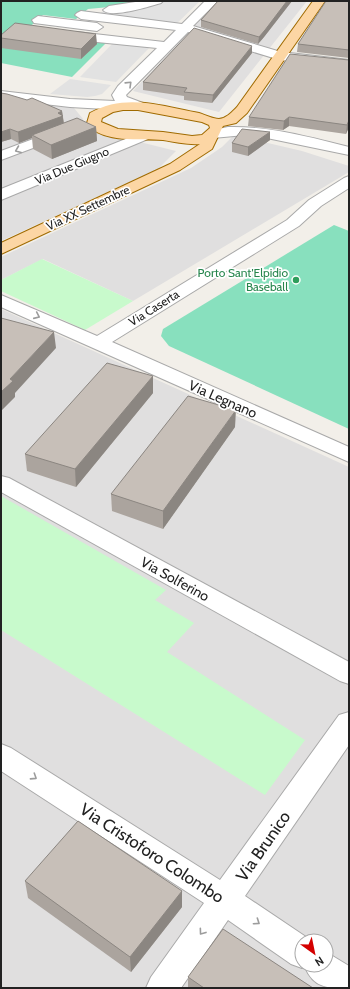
<svg xmlns="http://www.w3.org/2000/svg" width="350" height="989" viewBox="0 0 350 989" font-family="Cabin,sans-serif">
	<style>
		.residential { fill: #e0dfdf; fill-rule: evenodd }
		.park { fill: #c8facc }
		.pitch { fill: #88e0be }
		.parking { fill: #e2e2e2 }
		.lines { fill: none; stroke-linecap: round; stroke-linejoin: round }
		.minor-casing { stroke: #a9a9a9; stroke-width: 2 }
		.major-casing { stroke: #a06b00; stroke-width: 2 }
		.minor { fill: #fff; fill-rule: evenodd }
		.major { fill: #fcd6a4; fill-rule: evenodd }
		.wall { fill: #aba49e }
		.shaded-wall { fill: #8b8681 }
		.building { fill: #c7bfb8; stroke: #8b8681 }
		.oneway { stroke: #9c9c9c }
		.leisure-dot { fill: #2e9e5b; stroke: #fff; stroke-width: 1.5 }
		.labels { text-anchor: middle; stroke-width: 3.5; stroke-linejoin: round; paint-order: stroke }
		.far-street-label { font-size: 12px; fill: #222; stroke: #fff }
		.far-leisure-label { font-size: 12px; fill: #27864d; stroke: #fff; text-anchor: end }
		.street-label { font-size: 14px; fill: #222; stroke: #fff }
		.near-street-label { font-size: 17px; fill: #222; stroke: #fff }
	</style>
	<rect width="100%" height="100%" fill="#f2efe9"/>
	<g class="residential">
		<polygon points="218,1 307,1 219,112 133,91"/>
		<polygon points="1,99 74,108 83,119 84,128 176,151 158,169 1,241"/>
		<polygon points="234,135 302,151 349,166 349,172 133,301 43,259 1,280 1,257 191,168 222,147"/>
		<path d="M1,309L349,467V988H1ZM302,941H326V965H302Z"/>
	</g>
	<g class="park">
		<polygon points="42,259 133,301 85,330 1,291 1,280"/>
		<polygon points="1,496 166,590 155,600 194,623 167,652 305,740 265,795 1,630"/>
	</g>
	<g class="pitch">
		<polygon points="1,1 144,1 120,6 88,9 76,19 43,15 24,32 107,42 72,77 1,63"/>
		<polygon points="334,225 349,231 349,429 169,346 161,336 163,329"/>
	</g>
	<g class="parking">
		<polygon points="157,1 200,1 170,30 93,20 103,11"/>
		<polygon points="114,42 151,46 116,82 80,77"/>
		<polygon points="70,79 111,85 102,94 95,96 87,97 50,94"/>
	</g>
	<g class="lines">
		<defs>
			<g id="minor">
				<path d="M142,1H163L161,3C151,6 110,19 103,10L109,6Z"/>
				<polygon points="205,1 218,1 193,26 281,52 349,60 349,68 280,60 188,32 126,95 127,97 143,103 145,106 143,109 138,110 129,107 123,110 70,107 1,99 1,91 70,99 115,101 112,95 118,86 157,48 77,40 73,39 71,36 73,33 77,32 164,42 176,30 81,19 75,15 77,13 81,11 182,24"/>
				<polygon points="38,16 97,23 103,27 97,31 34,23 32,20"/>
				<path d="M228,127C269,126 309,137 349,147V155L262,137L245,135L213,138L208,137L206,134L208,131Z"/>
				<polygon points="60,129 65,130 67,133 65,136 1,160 1,151"/>
				<polygon points="143,132 148,133 150,136 148,139 1,200 1,189"/>
				<polygon points="349,176 349,188 321,206 299,226 112,342 349,447 349,462 1,307 1,295 97,336 287,220 309,200 344,178"/>
				<polygon points="1,476 9,478 349,662 349,684 340,681 1,492"/>
				<path d="M349,712V745L245,896L312,941H302V965H326V952L349,966V988C329,988 314,989 305,967L302,968L291,964L228,920L181,988H146L151,977L204,903L1,771V744L11,748L220,880L339,715Z"/>
			</g>
			<path id="major" d="M313,1H325L247,113L236,123L223,126L212,149L180,170L1,254V243L170,164L200,144C188,145 176,142 163,140C141,138 101,144 87,123L90,113C126,93 160,106 199,113C205,115 214,119 219,119C227,118 232,112 237,107ZM123,110H138L202,122L209,125L210,128L202,135L192,136L163,132L118,129L101,122L102,118L113,112Z"/>
		</defs>
		<use href="#minor" class="minor-casing"/>
		<use href="#major" class="major-casing"/>
		<use href="#minor" class="minor"/>
		<use href="#major" class="major"/>
	</g>
	<g class="wall">
		<polygon points="218,1 292,1 264,37 258,44 201,27 201,20"/>
		<polygon points="349,1 349,58 297,52 298,44"/>
		<polygon points="1,35 97,44 81,59 1,48"/>
		<polygon points="252,53 212,103 184,100 184,96 143,90 143,82"/>
		<polygon points="349,60 349,127 346,134 289,126 283,130 248,126 249,117"/>
		<polygon points="1,93 62,111 64,123 96,127 97,141 52,159 33,149 32,138 19,143 11,139 1,142"/>
		<polygon points="270,132 270,140 248,156 232,152 232,143"/>
		<polygon points="153,376 153,393 76,487 27,471 25,454"/>
		<polygon points="235,427 163,529 112,511 111,494"/>
		<polygon points="25,881 182,891 182,907 131,972 28,898"/>
		<polygon points="188,977 313,988 188,988"/>
	</g>
	<g class="shaded-wall">
		<polygon points="287,1 292,1 264,37 258,44 259,37"/>
		<polygon points="96,34 97,44 81,59 81,49"/>
		<polygon points="252,46 252,53 212,103 213,95"/>
		<polygon points="62,111 64,126 32,135 32,138 19,143 18,132"/>
		<polygon points="289,117 289,126 283,130 284,121"/>
		<polygon points="349,120 349,127 346,134 347,125"/>
		<polygon points="96,127 97,141 52,159 51,145"/>
		<polygon points="10,129 11,139 1,142 1,132"/>
		<polygon points="270,132 270,140 248,156 248,147"/>
		<polygon points="54,332 56,348 15,393 15,397 1,411 1,392 10,379"/>
		<polygon points="153,376 153,393 76,487 75,469"/>
		<polygon points="236,410 235,427 163,529 163,511"/>
		<polygon points="182,891 182,907 131,972 130,957"/>
	</g>
	<g class="building">
		<polygon points="218,1 287,1 265,30 259,37 201,20"/>
		<polygon points="326,1 349,1 349,50 298,44"/>
		<polygon points="15,23 96,34 81,49 1,38 1,35"/>
		<polygon points="194,28 252,46 213,95 184,92 187,88 143,82"/>
		<polygon points="290,54 349,60 349,120 347,125 289,117 284,121 249,117"/>
		<polygon points="1,93 7,94 27,100 32,98 62,111 58,113 63,116 18,132 10,129 1,132"/>
		<polygon points="77,118 96,127 51,145 32,135"/>
		<polygon points="242,129 270,132 248,147 232,143"/>
		<polygon points="1,318 54,332 10,379 13,381 1,392"/>
		<polygon points="107,363 153,376 75,469 25,454"/>
		<polygon points="188,396 236,410 163,511 111,494"/>
		<polygon points="78,821 182,891 130,957 25,881"/>
		<polygon points="223,929 313,988 204,988 188,977"/>
	</g>
	<defs><path id="oneway-chevron" d="M-2-3.5L2.5 0L-2 3.5" fill="none" stroke-width="1.6" stroke-linecap="round" stroke-linejoin="round"/></defs>
	<g class="oneway">
		<use href="#oneway-chevron" transform="translate(129 84) rotate(-44)"/>
		<use href="#oneway-chevron" transform="translate(18 150) rotate(158)"/>
		<use href="#oneway-chevron" transform="translate(37 316) rotate(24)"/>
		<use href="#oneway-chevron" transform="translate(34 777) rotate(33)"/>
		<use href="#oneway-chevron" transform="translate(257 922) rotate(34)"/>
		<use href="#oneway-chevron" transform="translate(202 932) rotate(126)"/>
	</g>
	<circle class="leisure-dot" cx="296" cy="280" r="4"/>
	<g class="labels">
		<g class="far-street-label">
			<text transform="translate(72 166) rotate(-23)" y="4">Via Due Giugno</text>
			<text transform="translate(88 208) rotate(-25)" y="4">Via XX Settembre</text>
			<text transform="translate(154 308) rotate(-32)" y="4">Via Caserta</text>
		</g>
		<g class="far-leisure-label">
			<text x="288" y="277">Porto Sant'Elpidio<tspan x="288" dy="14">Baseball</tspan></text>
		</g>
		<g class="street-label">
			<text transform="translate(223 399) rotate(24)" y="5">Via Legnano</text>
			<text transform="translate(175 579) rotate(29)" y="5">Via Solferino</text>
		</g>
		<g class="near-street-label">
			<text transform="translate(263 846) rotate(-55)" y="6">Via Brunico</text>
			<text transform="translate(152 853) rotate(33)" y="6">Via Cristoforo Colombo</text>
		</g>
	</g>
	<rect width="350" height="989" fill="none" stroke="#222222" stroke-width="4"/>
	<g transform="translate(314 953) rotate(147)"><circle r="19" fill="#ffffff" stroke="#a7a7a7"/>
	<path d="M0-3L7 15L0 10L-7 15Z" fill="#d40000"/>
	<text y="-6" font-size="11" font-weight="bold" text-anchor="middle" fill="#222222">N</text>
	</g>
</svg>
